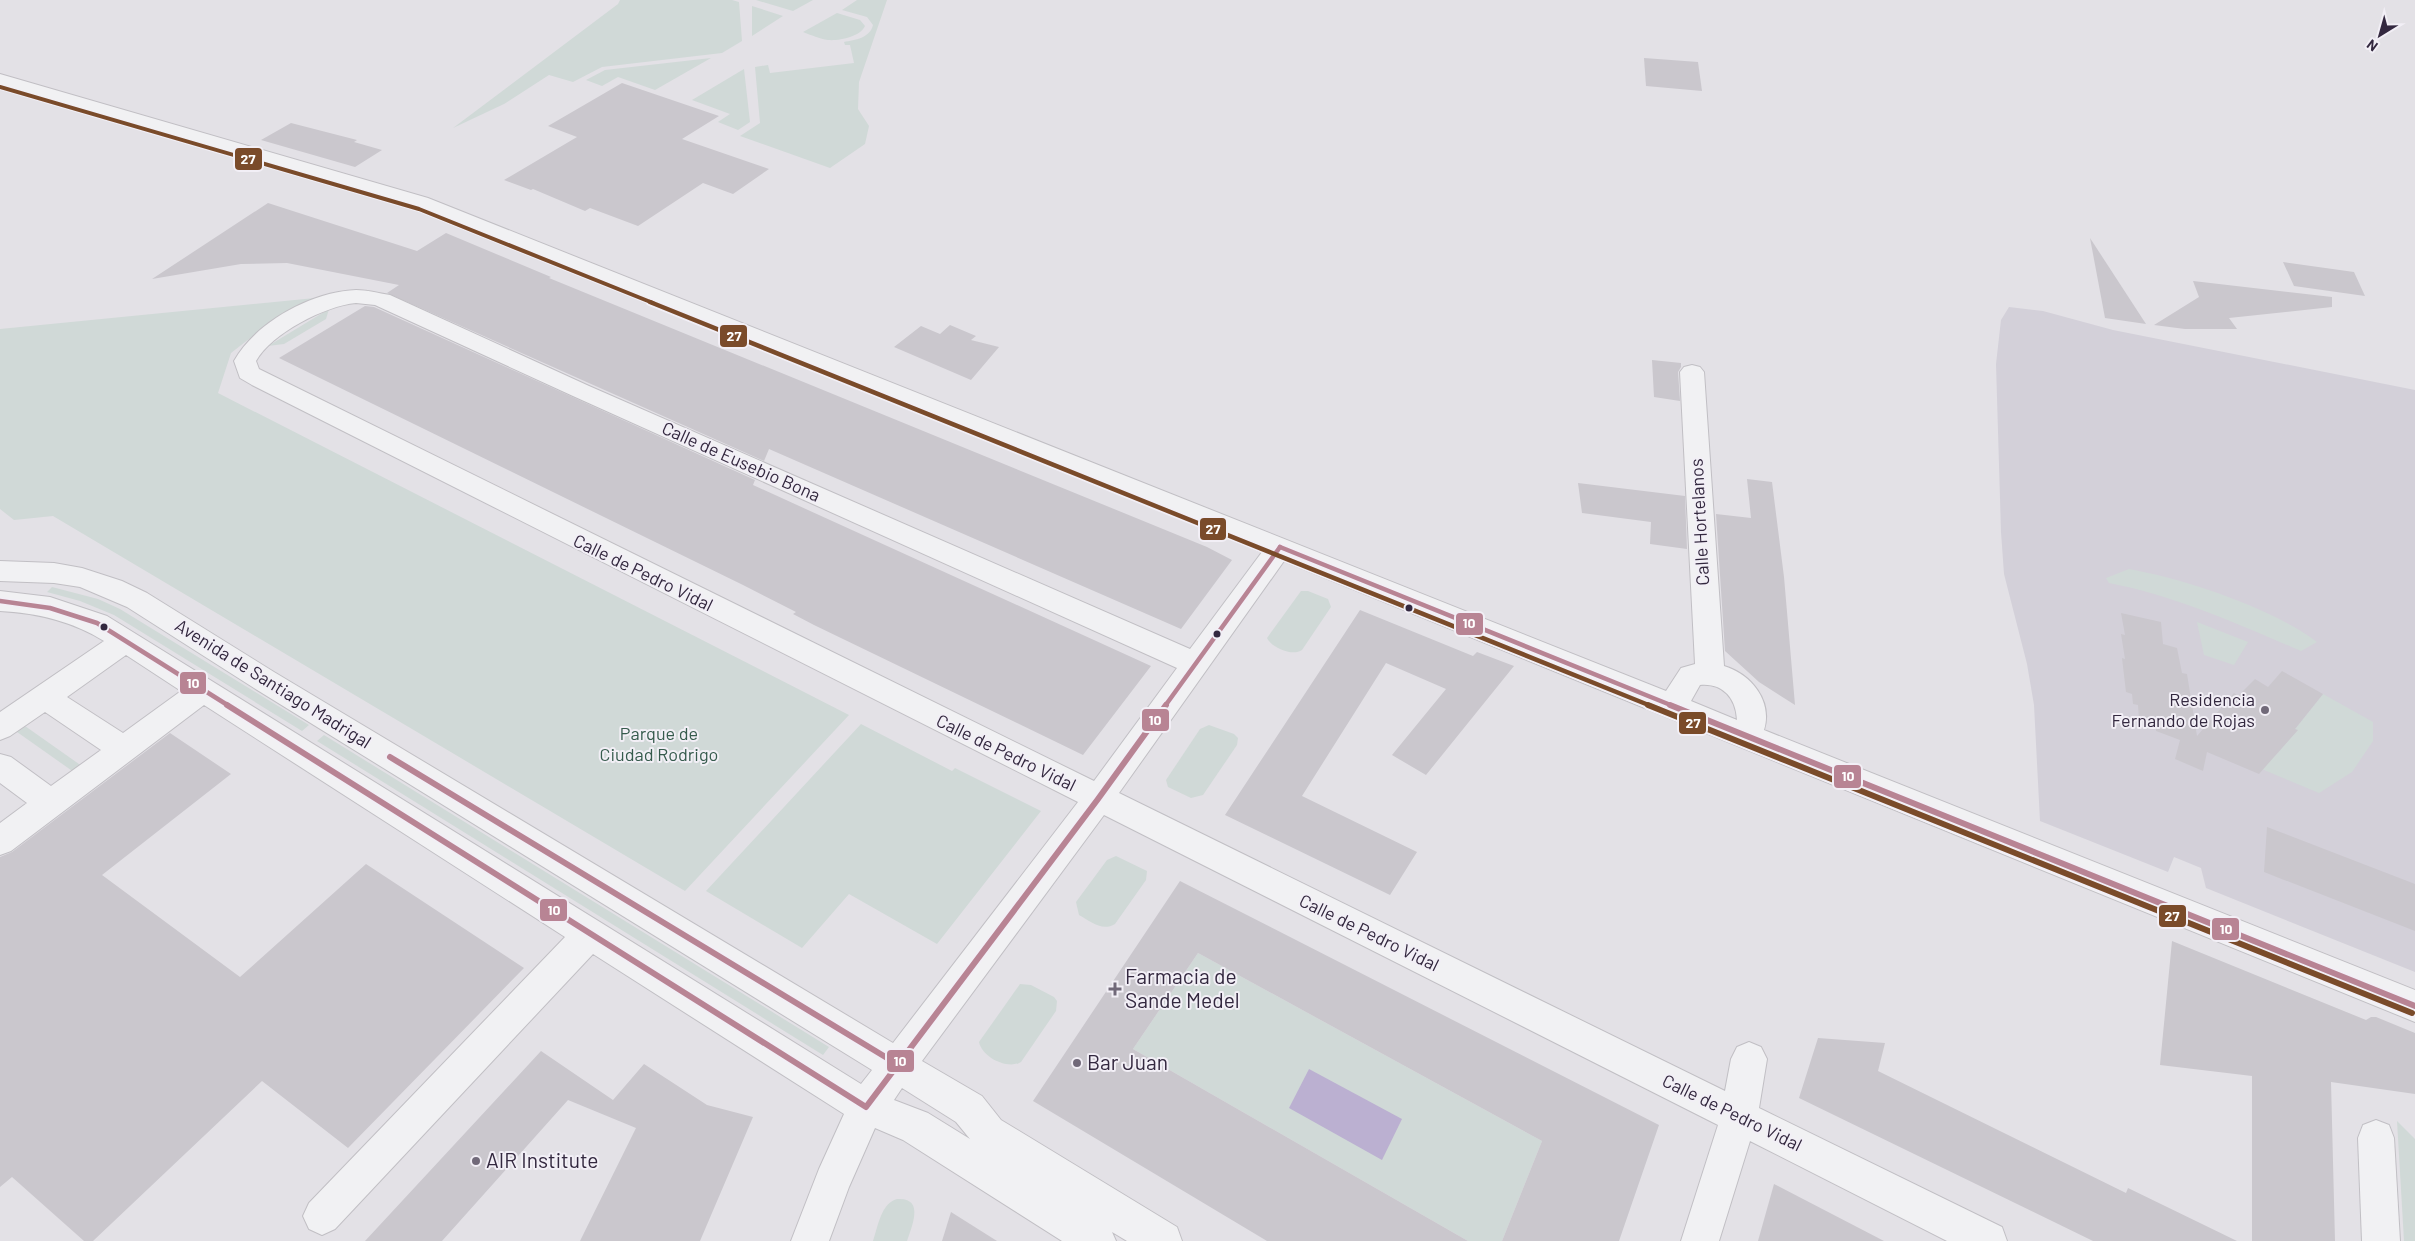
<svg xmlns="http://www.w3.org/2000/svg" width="2415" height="1241" viewBox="0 0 2415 1241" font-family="Barlow,sans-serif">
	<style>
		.built { fill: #d3d0d9 }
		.green { fill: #d0d9d7 }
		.water { fill: #bbb0d1 }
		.building { fill: #cac7cd }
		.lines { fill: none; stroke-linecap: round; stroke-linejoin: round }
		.minor-casing { stroke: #c1bfc4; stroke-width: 2 }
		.minor { fill: #f1f1f3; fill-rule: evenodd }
		.bus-1-far1-casing { stroke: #f2eff6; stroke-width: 8 }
		.bus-1-casing { stroke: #f2eff6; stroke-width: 10 }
		.bus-2-far2-casing { stroke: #f2eff6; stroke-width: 6 }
		.bus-2-far1-casing { stroke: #f2eff6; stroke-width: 8 }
		.bus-2-casing { stroke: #f2eff6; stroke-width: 10 }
		.bus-1-far1 { stroke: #b88494; stroke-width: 4.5 }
		.bus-1 { stroke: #b88494; stroke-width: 6 }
		.bus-2-far2 { stroke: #7a4b2a; stroke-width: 4 }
		.bus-2-far1 { stroke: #7a4b2a; stroke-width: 4.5 }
		.bus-2 { stroke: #7a4b2a; stroke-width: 6 }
		.bus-dot { fill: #33283f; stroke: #f2eff6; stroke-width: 2 }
		.poi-dot { fill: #716979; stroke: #f2eff6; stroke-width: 2 }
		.labels { text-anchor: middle; stroke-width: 4; stroke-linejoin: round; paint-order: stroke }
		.street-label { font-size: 18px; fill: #33283f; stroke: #f2eff6 }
		.poi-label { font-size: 18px; fill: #33283f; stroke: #f2eff6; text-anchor: end }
		.park-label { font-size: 18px; fill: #365b4d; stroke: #f2eff6 }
		.near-poi-label { font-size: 21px; fill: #33283f; stroke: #f2eff6; text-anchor: start }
		.line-badge { stroke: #f2eff6; stroke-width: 2 }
		.badge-label { font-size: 14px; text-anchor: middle; font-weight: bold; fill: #fff }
	</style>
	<rect width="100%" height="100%" fill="#e3e1e6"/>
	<polygon class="built" points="2009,307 2043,311 2113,330 2415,390 2415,972 2206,888 2201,868 2174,857 2168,872 2040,821 2034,705 2027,664 2004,574 2001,532 1996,364 2001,320"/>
	<g class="green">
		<polygon points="620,0 732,0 739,2 742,41 722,53 602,67 573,82 549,75 504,104 453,128 618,4"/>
		<polygon points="756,0 813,0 793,11"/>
		<path d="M857,0H887L859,82L858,109L869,126L865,144L830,168L740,136L760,123L755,67L768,65L770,73L854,63L850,45H845L844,42C855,40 870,38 873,25L867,17L842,10Z"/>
		<polygon points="752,6 783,16 752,36"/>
		<path d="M837,13L860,20L865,26C860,37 839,41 828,40C820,39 811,35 803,32Z"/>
		<polygon points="711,58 655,90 618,77 602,86 586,80 605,70"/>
		<polygon points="744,69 750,122 738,130 718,122 730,114 692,100"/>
		<polygon points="315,298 258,332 231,353 218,393 849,715 685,891 53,516 14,520 0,509 0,329"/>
		<polygon points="329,309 326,319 284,344 268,346"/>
		<path d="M2129,569C2185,579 2272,608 2317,642L2301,651C2238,624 2176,596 2109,583L2106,578Z"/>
		<polygon points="52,587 98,599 120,609 309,725 302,731 114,615 80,601 47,592"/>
		<path d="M1301,591H1308L1328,599L1331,607L1302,650C1292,657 1271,647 1267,638Z"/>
		<polygon points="2197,622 2248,642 2234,665 2204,655"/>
		<polygon points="2323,694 2373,722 2373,741 2352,772 2319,793 2252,765 2271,752 2276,755 2297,730 2295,729"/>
		<polygon points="18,721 25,726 86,769 78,775 10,727"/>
		<polygon points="861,724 952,771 955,768 1041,811 937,944 849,894 802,948 706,891"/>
		<polygon points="1209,725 1234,734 1238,738 1237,745 1203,795 1191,798 1168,787 1166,780 1200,729"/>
		<polygon points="324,735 829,1047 823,1055 317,741"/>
		<path d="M1116,856L1147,871L1146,880L1115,924C1102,932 1090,921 1079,915L1076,902L1107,860Z"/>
		<polygon points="1198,953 1542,1141 1502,1241 1468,1241 1133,1049"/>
		<path d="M1020,984L1031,985L1054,997L1057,1001L1056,1011L1021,1062C1007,1070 982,1057 979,1042Z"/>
		<polygon points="2397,1121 2415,1139 2415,1241 2404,1241"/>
		<path d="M897,1199C925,1197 912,1226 907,1241H873C878,1227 881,1203 897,1199Z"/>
	</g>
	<polygon class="water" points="1309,1069 1402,1119 1382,1160 1289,1108"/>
	<g class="building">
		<polygon points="1644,58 1698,62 1702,91 1646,86"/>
		<polygon points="622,83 719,116 682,139 769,169 733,194 703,183 638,226 590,208 585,211 533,189 531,190 504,180 577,137 548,126"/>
		<polygon points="291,123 357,140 354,142 382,150 355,167 261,140"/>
		<polygon points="268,203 417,251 446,233 551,277 549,278 1207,547 1232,560 1181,629 769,449 764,461 387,293 399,285 287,263 241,264 152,279"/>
		<polygon points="2090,238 2146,324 2105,318"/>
		<polygon points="2283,262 2354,272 2365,296 2294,286"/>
		<polygon points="2193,281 2332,297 2332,307 2229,318 2237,329 2185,329 2154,325 2199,297"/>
		<polygon points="365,306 374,307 755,480 753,485 1151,666 1083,755 814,625 793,614 796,612 743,585 279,358"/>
		<polygon points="950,325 976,336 971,340 999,347 971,380 894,347 921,326 940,334"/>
		<polygon points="1652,360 1681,363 1681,367 1678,372 1680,401 1654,397"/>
		<polygon points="1747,479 1772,482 1784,577 1795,705 1759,682 1725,651 1716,514 1751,518"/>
		<polygon points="1578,483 1685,496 1687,549 1650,544 1651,522 1582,513"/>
		<polygon points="1360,610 1473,656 1477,652 1514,666 1426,775 1392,755 1446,689 1386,663 1302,796 1417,852 1390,895 1225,815"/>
		<polygon points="2121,613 2161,622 2163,644 2177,648 2182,673 2187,674 2197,736 2234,693 2238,696 2255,679 2268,687 2282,671 2323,694 2295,729 2298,730 2259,774 2207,752 2203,771 2175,759 2180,740 2156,731 2156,727 2139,720 2138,705 2133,704 2132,694 2126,692 2122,658 2125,659 2121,634 2125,635"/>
		<polygon points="170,733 231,774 102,875 240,977 366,864 524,968 348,1148 262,1081 93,1241 84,1241 12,1177 0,1187 0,857 12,852"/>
		<polygon points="2267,827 2415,884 2415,931 2264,872"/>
		<polygon points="1180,881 1659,1125 1619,1241 1502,1241 1542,1141 1198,953 1133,1049 1468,1241 1267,1241 1033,1101"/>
		<polygon points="2172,941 2366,1020 2371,1017 2376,1017 2415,1033 2415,1094 2331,1082 2335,1241 2252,1241 2252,1076 2160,1065"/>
		<polygon points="1818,1038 1885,1043 1878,1071 2126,1193 2128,1188 2237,1241 2093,1241 1799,1098"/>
		<polygon points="541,1051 613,1100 644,1064 707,1105 753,1117 700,1241 580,1241 636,1128 568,1100 442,1241 365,1241"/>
		<polygon points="1774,1184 1884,1241 1758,1241"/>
		<polygon points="951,1212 997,1241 942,1241"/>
	</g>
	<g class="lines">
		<defs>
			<g id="minor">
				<path d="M0,74L428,198L1666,691L1681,668L1695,664L1680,372L1684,367L1692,365L1700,367L1704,372L1724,666C1751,674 1773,701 1764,730L2415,990V1022L1284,561L1119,793L1725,1091L1731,1059L1737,1047L1749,1042L1761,1047L1767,1059L1759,1108L2002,1227L2007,1241H1947L1750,1141L1719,1241H1681L1718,1125L1104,815L922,1061L982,1096L1001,1120L1177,1227L1182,1241H1127L1112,1232L1116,1241H1062L903,1140L875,1128L849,1187L829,1241H791L819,1169L844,1114L593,954L335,1229L322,1235L309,1229L303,1216L309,1203L565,937L204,705L11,851L0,855V823L27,803L0,783V754L11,757L51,786L101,750L45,712L10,736L0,740V712L104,641C72,621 37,613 0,611V591L50,597L107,616L861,1084L872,1070L254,688L127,607L80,587L54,583L0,581V561L54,563L82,568L122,581L147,593L274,672L893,1043L1078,802L252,385L240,378L234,361C256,322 311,292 356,290C367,290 378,293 390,295L589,386L1190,649L1262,552L414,206L0,85ZM356,303L375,305L573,396L1177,668L1094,781L259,369L256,361C272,333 325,306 356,303ZM126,655L181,691L123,733L67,697ZM1700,685C1723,683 1736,698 1737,720L1691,701ZM902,1088L956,1122L970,1139L928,1113L894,1100Z"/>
				<polygon points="2376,1120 2389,1125 2394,1138 2400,1241 2362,1241 2358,1138 2363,1125"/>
			</g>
		</defs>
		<use href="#minor" class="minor-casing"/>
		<use href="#minor" class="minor"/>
		<defs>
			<g id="bus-1-far1">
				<polyline points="1280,547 1673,706"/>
				<polyline points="0,601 50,608 97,623 229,706"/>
				<polyline points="1165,706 1280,547"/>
			</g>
			<g id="bus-1">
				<polyline points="227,705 866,1107 1098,799 1166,705"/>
				<polyline points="1670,705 2415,1006"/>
				<polyline points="390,757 897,1064"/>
			</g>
			<polyline id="bus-2-far2" points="0,87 419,209 653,303"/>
			<polyline id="bus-2-far1" points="650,302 1651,706"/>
			<polyline id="bus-2" points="1648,705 2412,1013"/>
		</defs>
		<use href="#bus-1-far1" class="bus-1-far1-casing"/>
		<use href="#bus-1" class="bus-1-casing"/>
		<use href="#bus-2-far2" class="bus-2-far2-casing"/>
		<use href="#bus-2-far1" class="bus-2-far1-casing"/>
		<use href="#bus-2" class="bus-2-casing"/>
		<use href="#bus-1-far1" class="bus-1-far1"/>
		<use href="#bus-1" class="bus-1"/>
		<use href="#bus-2-far2" class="bus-2-far2"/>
		<use href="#bus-2-far1" class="bus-2-far1"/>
		<use href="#bus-2" class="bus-2"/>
	</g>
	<g class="bus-dot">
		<circle cx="1409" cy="608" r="4.5"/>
		<circle cx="104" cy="627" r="4.5"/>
		<circle cx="1217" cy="634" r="4.5"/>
	</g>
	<g class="poi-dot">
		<circle cx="2265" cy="710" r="5"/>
		<path d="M1112.5 981.5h5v5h5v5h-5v5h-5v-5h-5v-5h5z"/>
		<circle cx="1077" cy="1063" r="5"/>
		<circle cx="476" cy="1161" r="5"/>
	</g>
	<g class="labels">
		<g class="street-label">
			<text transform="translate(741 462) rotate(24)" y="6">Calle de Eusebio Bona</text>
			<text transform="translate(1700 522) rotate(-93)" y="6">Calle Hortelanos</text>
			<text transform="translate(643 573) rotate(26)" y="6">Calle de Pedro Vidal</text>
			<text transform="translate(273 684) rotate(32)" y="6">Avenida de Santiago Madrigal</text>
			<text transform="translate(1006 753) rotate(26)" y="6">Calle de Pedro Vidal</text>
			<text transform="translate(1369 933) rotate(26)" y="6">Calle de Pedro Vidal</text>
			<text transform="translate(1732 1113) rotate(26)" y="6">Calle de Pedro Vidal</text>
		</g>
		<g class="poi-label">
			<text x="2255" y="706">Residencia<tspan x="2255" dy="21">Fernando de Rojas</tspan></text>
		</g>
		<g class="park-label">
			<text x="659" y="740">Parque de<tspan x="659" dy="21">Ciudad Rodrigo</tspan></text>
		</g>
		<g class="near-poi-label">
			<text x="1125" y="984">Farmacia de<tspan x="1125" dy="24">Sande Medel</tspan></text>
			<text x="1087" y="1070">Bar Juan</text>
			<text x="486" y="1168">AIR Institute</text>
		</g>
	</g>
	<g class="line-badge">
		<rect x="234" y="147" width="29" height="24" rx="5" fill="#7a4b2a"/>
		<rect x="719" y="324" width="29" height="24" rx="5" fill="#7a4b2a"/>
		<rect x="1199" y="517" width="28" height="24" rx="5" fill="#7a4b2a"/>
		<rect x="1455" y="612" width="29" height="24" rx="5" fill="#b88494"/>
		<rect x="179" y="671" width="28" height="24" rx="5" fill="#b88494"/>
		<rect x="1141" y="708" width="29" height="24" rx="5" fill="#b88494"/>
		<rect x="1678" y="711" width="29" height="24" rx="5" fill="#7a4b2a"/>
		<rect x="1833" y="764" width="29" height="25" rx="5" fill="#b88494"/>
		<rect x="539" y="898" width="29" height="24" rx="5" fill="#b88494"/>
		<rect x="2158" y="904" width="29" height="24" rx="5" fill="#7a4b2a"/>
		<rect x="2211" y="917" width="29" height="24" rx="5" fill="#b88494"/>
		<rect x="886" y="1049" width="29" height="24" rx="5" fill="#b88494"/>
	</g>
	<g class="badge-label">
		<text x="248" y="164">27</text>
		<text x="734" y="341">27</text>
		<text x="1213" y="534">27</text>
		<text x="1469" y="628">10</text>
		<text x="193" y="688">10</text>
		<text x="1155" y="725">10</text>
		<text x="1693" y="728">27</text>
		<text x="1848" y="781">10</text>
		<text x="554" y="915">10</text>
		<text x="2172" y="921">27</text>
		<text x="2226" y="934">10</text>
		<text x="900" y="1066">10</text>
	</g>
	<g transform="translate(2380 35) rotate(217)" stroke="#f2eff6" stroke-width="4" paint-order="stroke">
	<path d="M0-4L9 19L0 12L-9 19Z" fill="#33283f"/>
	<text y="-8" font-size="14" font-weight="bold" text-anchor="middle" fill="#33283f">N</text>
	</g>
</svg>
